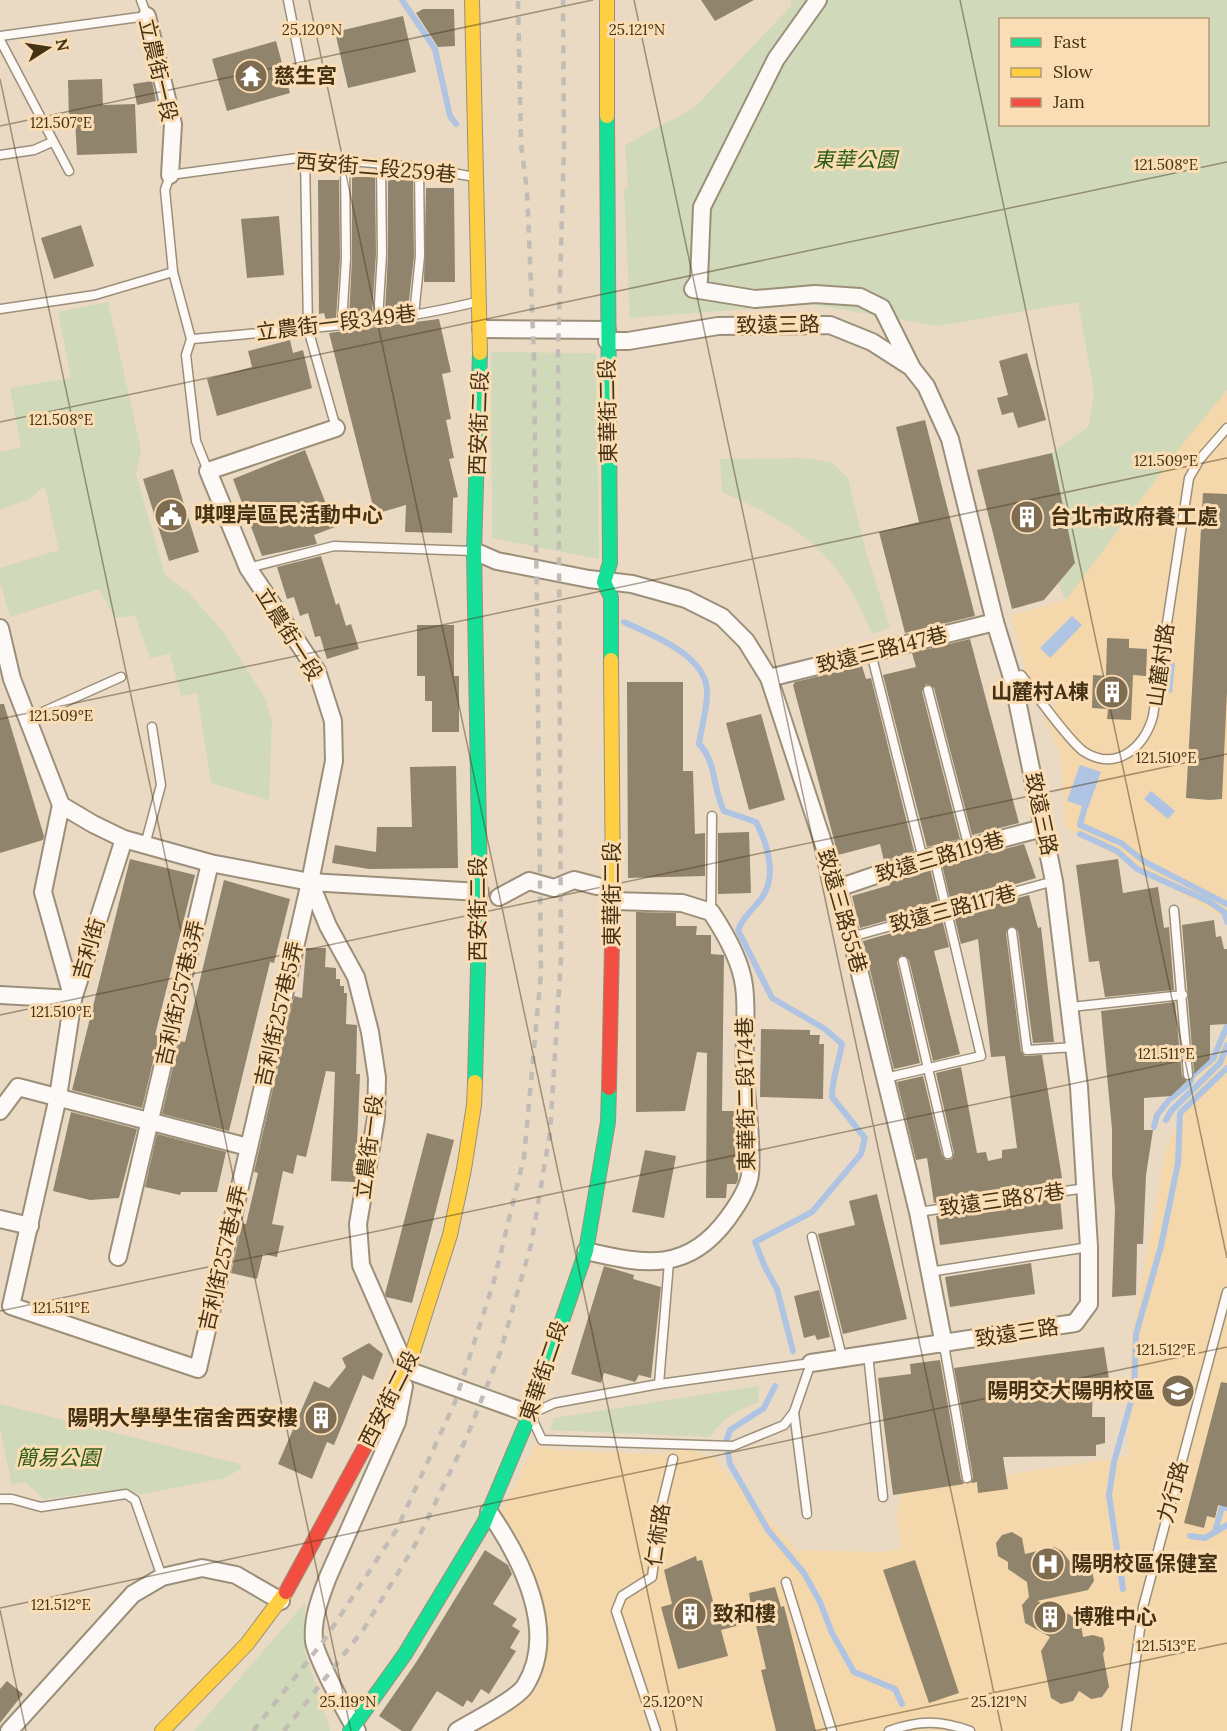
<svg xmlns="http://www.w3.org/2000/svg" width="1227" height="1731" viewBox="0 0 1227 1731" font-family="Lora,'Noto Sans TC',serif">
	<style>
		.built { fill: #f4d7ab }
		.green { fill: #d0d9b9; fill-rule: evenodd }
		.water { fill: #afc4e2 }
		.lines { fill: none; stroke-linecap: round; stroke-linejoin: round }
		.stream { stroke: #afc4e2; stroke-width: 6 }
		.building { fill: #91846d }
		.lane-casing { stroke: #9c8f7a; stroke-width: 11 }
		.street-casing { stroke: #9c8f7a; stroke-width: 20 }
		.fast-casing { stroke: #9c8f7a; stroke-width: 16 }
		.slow-casing { stroke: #9c8f7a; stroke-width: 16 }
		.jam-casing { stroke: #9c8f7a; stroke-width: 16 }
		.lane { stroke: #fcf9f6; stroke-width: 8 }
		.street { stroke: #fcf9f6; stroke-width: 16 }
		.fast { stroke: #16e098; stroke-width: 14 }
		.slow { stroke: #ffcf43; stroke-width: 14 }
		.jam { stroke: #f24e42; stroke-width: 14 }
		.rail { stroke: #c1bcb6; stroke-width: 4.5; stroke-dasharray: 8 8; stroke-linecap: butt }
		.ticks { fill: none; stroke: #453214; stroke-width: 1.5; stroke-opacity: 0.45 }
		.labels { text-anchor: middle; stroke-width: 6; stroke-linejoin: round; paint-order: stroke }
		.street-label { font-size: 21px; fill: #453214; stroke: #faddb4 }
		.poi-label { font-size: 21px; font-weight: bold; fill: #453214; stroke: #faddb4; text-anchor: start }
		.park-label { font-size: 21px; font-style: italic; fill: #2c5d14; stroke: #faddb4 }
		.ticks-label { font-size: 15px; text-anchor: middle; fill: #453214; stroke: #faddb4; stroke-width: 6; stroke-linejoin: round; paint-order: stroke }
	</style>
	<rect width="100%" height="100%" fill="#eadac4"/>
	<g class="built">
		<polygon points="1227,390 1227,920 1065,827 1061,755 1044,717 1057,703 1027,677 1011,615 1066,600 1177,451"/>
		<polygon points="1227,1037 1227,1731 464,1731 509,1713 537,1689 545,1669 545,1626 498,1519 535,1444 554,1450 660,1454 687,1449 715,1458 723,1470 752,1498 755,1504 797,1550 884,1552 900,1549 897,1514 902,1491 1128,1456 1131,1339 1166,1149 1191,1089"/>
	</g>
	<g class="green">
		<path d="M791,0H1227V390L1177,451L1066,600L1058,583L1075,563L1052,453L1089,426L1094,392L1078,302L937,326L809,304L630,318L624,189L628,187L625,145L694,108L791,6ZM1000,20H1208V124H1000Z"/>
		<polygon points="108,302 141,450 136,474 165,575 190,594 224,633 265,698 272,721 269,800 211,783 197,693 181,696 170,654 150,658 135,615 115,618 99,589 10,617 0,582 0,568 59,550 45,486 29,499 0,510 0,452 21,447 10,388 71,378 58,312"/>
		<polygon points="491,352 596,353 599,559 492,538"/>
		<path d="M803,458L832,462L848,478L866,552L890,627L872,634C840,552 800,527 722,492L720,459Z"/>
		<path d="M758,1386L759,1402C737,1411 724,1417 710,1437L550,1430L554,1418Z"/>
		<polygon points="0,1404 240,1464 242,1468 225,1478 138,1495 124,1489 44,1499 25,1482 12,1485 0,1429"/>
		<polygon points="305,1603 305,1652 330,1729 329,1731 194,1731"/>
	</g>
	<g class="water">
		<polygon points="1072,616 1082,625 1050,658 1040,648"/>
		<polygon points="1166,661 1175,663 1172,693 1162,691"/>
		<polygon points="1080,765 1101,772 1088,808 1067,801"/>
		<polygon points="1151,791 1175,811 1168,819 1144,799"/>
	</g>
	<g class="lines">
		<g class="stream">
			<polyline points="402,0 435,49 450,116 456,124"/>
			<path d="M624,622C652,635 709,656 707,694C707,710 701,728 699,744C716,760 713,790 724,811L756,822C767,843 777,874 763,896C754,910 745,913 738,930L772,998L825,1029L842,1044C839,1062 832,1078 832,1097L865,1138L861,1154L812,1212L755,1242L765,1267L777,1289L793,1351"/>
			<polyline points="1085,806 1080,825 1121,843 1145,862 1227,904"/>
			<polyline points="1080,834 1117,851 1137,869 1208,901 1224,912 1227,922"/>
			<polyline points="1166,1120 1171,1111 1220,1063 1227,1045"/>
			<polyline points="1154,1127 1157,1115 1169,1100 1189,1084 1193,1075 1213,1059 1227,1026"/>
			<polyline points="775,1386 764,1408 730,1430 726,1442 730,1464 768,1530 804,1573 820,1602 832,1633 854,1672 895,1689 902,1704"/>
			<polyline points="1215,1532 1222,1507 1227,1508"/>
			<polyline points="1190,1536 1205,1538 1227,1525"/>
			<polyline points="1123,1589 1109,1495 1114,1462 1134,1391 1136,1334 1161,1246 1178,1163 1180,1113 1227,1068"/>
		</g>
	</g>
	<g class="building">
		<polygon points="701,0 754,0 715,21"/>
		<polygon points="423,9 454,9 455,46 438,47 416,13"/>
		<polygon points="403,16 416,72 348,88 335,32"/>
		<polygon points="276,41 290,93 227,111 212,59"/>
		<polygon points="102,79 103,105 135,104 137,153 77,155 75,120 69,121 68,80"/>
		<polygon points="152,81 156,101 137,105 133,84"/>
		<polygon points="352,177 375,177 376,254 372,315 349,318 352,258"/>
		<polygon points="318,180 339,180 340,258 336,319 326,320 324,313 319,314"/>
		<polygon points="388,180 413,180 414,256 408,309 385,313 388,254"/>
		<polygon points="426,188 454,188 455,282 424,282"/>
		<polygon points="279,216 284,275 247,278 241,219"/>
		<polygon points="81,225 94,266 54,279 41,238"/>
		<polygon points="439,319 451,372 442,374 451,419 446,420 454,458 449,459 458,497 453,498 452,533 405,532 406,505 375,514 329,333"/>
		<polygon points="290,340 293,353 303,350 312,388 217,416 207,379 252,367 248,351"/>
		<polygon points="1027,353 1046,420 1018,428 1013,412 1002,415 997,398 1008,395 999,361"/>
		<polygon points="925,420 975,616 905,633 879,532 919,522 896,427"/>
		<polygon points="305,450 335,527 314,535 317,544 262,556 233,479"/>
		<polygon points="1052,453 1075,563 1044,600 1012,609 977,470"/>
		<polygon points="173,469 199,552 169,561 143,479"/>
		<polygon points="1203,493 1227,494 1227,691 1222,799 1210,800 1186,798"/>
		<polygon points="321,556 336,605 339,603 346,626 351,624 359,649 327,659 320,636 315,637 308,613 300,616 294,597 287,599 277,567"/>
		<polygon points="417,625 454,625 454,676 459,676 459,732 432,732 432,701 425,701 425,676 417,676"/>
		<polygon points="1107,638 1129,639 1129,648 1147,649 1146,676 1133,675 1131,720 1107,719 1108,709 1092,708 1093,675 1106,676"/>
		<polygon points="970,639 1019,823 972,835 934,688 926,684 922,692 960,839 927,847 883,675 916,667 912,653"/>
		<polygon points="862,666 866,679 871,678 914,851 884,861 880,844 838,855 793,685 795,682"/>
		<polygon points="627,682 683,682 683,771 693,771 695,834 705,833 705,876 628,878"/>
		<polygon points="0,704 4,704 44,836 43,840 0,853"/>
		<polygon points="761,714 785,800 749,810 726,723"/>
		<polygon points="456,766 458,868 369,869 332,863 335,845 376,852 377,827 412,827 410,767"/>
		<polygon points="749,832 751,893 718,894 718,833"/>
		<polygon points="1024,844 1036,878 951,903 942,865"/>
		<polygon points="130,859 195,875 155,1035 159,1036 142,1108 72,1090"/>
		<polygon points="1118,859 1123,893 1158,887 1164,928 1169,927 1174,990 1105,997 1099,961 1089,962 1076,865"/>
		<polygon points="930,868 939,906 860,928 852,896 890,885 889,882"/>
		<polygon points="224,880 290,899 274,963 270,962 229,1131 162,1114 179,1041 185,1042"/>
		<polygon points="1029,895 1038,928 1041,927 1054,1042 1033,1043 1018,931 1012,926 1006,933 1021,1051 1025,1056 1042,1055 1062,1178 1057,1179 1058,1186 934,1203 927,1158 916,1160 897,1082 923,1076 942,1155 946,1160 952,1159 954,1153 936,1073 961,1067 977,1153 986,1152 988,1161 1002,1158 1002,1150 1017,1148 1005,1056 991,1057 978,939 961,944 954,915"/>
		<polygon points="636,912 676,913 676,926 697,926 696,935 711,935 711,954 724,955 722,1111 737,1111 738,1123 738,1180 736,1184 727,1184 726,1198 706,1198 707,1053 697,1052 685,1111 636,1112"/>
		<polygon points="942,919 949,947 934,951 960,1054 933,1061 909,960 902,955 897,962 920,1063 894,1069 863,941"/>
		<polygon points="1214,920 1216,937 1221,936 1224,949 1227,949 1227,1024 1210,1025 1210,1059 1194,1074 1182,925"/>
		<polygon points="306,948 326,948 325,967 336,968 336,979 340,979 340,986 344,986 344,993 347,993 346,1024 357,1025 356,1074 360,1074 356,1170 355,1182 331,1181 335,1072 326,1071 306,1157 297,1155 293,1174 283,1171 272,1224 284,1226 277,1257 263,1254 257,1279 231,1273 242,1223 246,1224 258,1173 254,1172 294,996 302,998"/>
		<polygon points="1175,1002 1182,1076 1187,1081 1171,1096 1144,1098 1144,1130 1153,1130 1146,1175 1143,1244 1137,1244 1136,1295 1112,1297 1115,1209 1112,1175 1112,1129 1101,1011"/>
		<polygon points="761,1029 810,1030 810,1035 820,1035 819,1044 824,1044 823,1099 760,1097"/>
		<polygon points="71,1112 137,1129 119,1198 90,1200 53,1191"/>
		<polygon points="427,1133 454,1140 412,1303 386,1297 385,1294"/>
		<polygon points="157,1134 226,1152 217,1192 181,1192 180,1195 145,1187"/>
		<polygon points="645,1150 676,1156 664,1218 632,1212"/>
		<polygon points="877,1194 907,1319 843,1334 818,1234 855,1225 849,1201"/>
		<polygon points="1060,1198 1063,1229 940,1245 936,1216"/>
		<polygon points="1031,1263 1035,1294 950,1307 945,1277"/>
		<polygon points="604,1266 634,1275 633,1279 661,1287 651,1378 639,1375 635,1382 604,1373 601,1383 571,1374"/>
		<polygon points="819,1290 830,1337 817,1340 815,1335 804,1338 794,1296"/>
		<polygon points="369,1343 383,1354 373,1380 363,1375 334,1445 327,1442 312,1479 278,1464 314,1381 329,1388 346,1367 342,1358"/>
		<polygon points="1104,1347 1109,1379 1093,1382 1092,1417 1105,1417 1105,1443 1096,1445 1096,1456 1003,1457 1008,1489 978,1493 977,1482 971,1483 973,1477 954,1368"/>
		<polygon points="940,1360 961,1479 964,1484 893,1495 878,1378 911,1374 910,1364"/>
		<polygon points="1221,1382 1227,1383 1227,1507 1218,1505 1215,1518 1207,1516 1204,1528 1184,1523"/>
		<polygon points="1012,1532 1022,1538 1025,1554 1054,1547 1062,1551 1074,1567 1084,1565 1092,1570 1094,1581 1088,1590 1037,1601 1080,1619 1083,1637 1093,1635 1103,1638 1105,1649 1103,1654 1109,1687 1102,1697 1091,1699 1079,1691 1073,1701 1061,1704 1051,1698 1041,1651 1050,1637 1025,1623 1022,1605 1029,1597 1027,1582 1008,1569 1008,1562 998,1556 996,1543 1002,1535"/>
		<polygon points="485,1550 508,1565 512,1574 493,1604 517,1619 512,1626 520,1631 510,1648 516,1651 489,1694 481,1689 472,1703 467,1700 463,1707 437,1691 411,1731 402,1731 379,1716 417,1661"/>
		<polygon points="696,1556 697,1561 702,1560 717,1616 751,1606 749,1593 775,1587 781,1607 784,1606 816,1731 776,1731 761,1670 766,1669 755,1621 721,1630 728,1656 678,1669 661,1607 672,1604 664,1570"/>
		<polygon points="915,1560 959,1693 929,1703 883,1570"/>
		<polygon points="7,1681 23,1694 0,1723 0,1689"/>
	</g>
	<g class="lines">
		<defs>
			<g id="lane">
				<polyline points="288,0 302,71"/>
				<polyline points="0,36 147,16 141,0"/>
				<polyline points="0,40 69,171"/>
				<polyline points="0,155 34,150 52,142"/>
				<polyline points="305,157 308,329 336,428"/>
				<polyline points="0,309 95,295 173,272"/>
				<polyline points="414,315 420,256 419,167"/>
				<polyline points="378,320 382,254 381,164"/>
				<polyline points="342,324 346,258 345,161"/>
				<path d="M191,339C287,330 386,325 480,301"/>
				<polyline points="208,471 196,441 186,355 191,339 173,272 165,190 170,175 305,157 419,167 475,177"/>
				<polyline points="248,568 334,546 473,551"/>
				<polyline points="871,653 923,859"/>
				<path d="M1012,678L1021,675C1035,693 1067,739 1083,751C1116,773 1145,747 1153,716L1189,478L1200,459L1227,428"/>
				<polyline points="928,690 969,848"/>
				<polyline points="27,719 121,677"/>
				<polyline points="145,845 161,785 152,727"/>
				<polyline points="1174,910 1188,1075"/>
				<polyline points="711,912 712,816"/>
				<polyline points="1012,932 1027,1050 1075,1047"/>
				<polyline points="851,937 1054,881"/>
				<polyline points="903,961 948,1154"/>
				<polyline points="1071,1007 1183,995"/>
				<polyline points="885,1078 981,1056 934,857"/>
				<polyline points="918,1212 1086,1188"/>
				<polyline points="812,1237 842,1357"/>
				<polyline points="929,1272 1089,1247"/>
				<polyline points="944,1345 967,1478"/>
				<polyline points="868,1354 883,1497"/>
				<polygon points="811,1363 794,1412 784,1425 733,1446 542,1440 530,1414 555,1403 659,1384"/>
				<polyline points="659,1384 669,1262"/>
				<polyline points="794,1412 807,1514"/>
				<polyline points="0,1499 12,1499 41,1507 126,1494 135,1500 162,1577"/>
				<polyline points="786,1582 832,1731"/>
				<polyline points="656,1731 616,1611 622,1596 652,1577 661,1508 673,1459"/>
				<path d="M889,1731C918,1720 941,1720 970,1731"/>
				<polyline points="1126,1731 1143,1607 1227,1292"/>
			</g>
			<g id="street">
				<polyline points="818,0 776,59 702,207 699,280 693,289 755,299 815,294 860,297 882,308 911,366"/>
				<polyline points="147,16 173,124 170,175"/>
				<polyline points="481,329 607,330"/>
				<polyline points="607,341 628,341 718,326 830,325 872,342 911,367 926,386 950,439 995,622 1013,681 1054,881 1079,1087 1089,1247 1089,1304 1075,1323 811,1363"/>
				<polyline points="474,551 497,561 589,579 632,584 686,599 722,617 746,641 769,678 838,888 851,937 918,1212 944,1345"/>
				<polyline points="0,628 12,679 61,805 93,824 124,839 210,863 310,882 480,892"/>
				<polyline points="769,678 995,622"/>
				<polyline points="124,839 73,999 58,1097 11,1306 198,1369 310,882 334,761 333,721 317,671 248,568 208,471 336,428"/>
				<polyline points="310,882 328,926 356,977 370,1032 377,1078 376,1118 358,1224 361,1265 407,1370"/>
				<polyline points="838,888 923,859 1043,828"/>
				<polyline points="499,897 529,881 554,888 574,880 597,886"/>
				<polyline points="0,995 73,999 43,892 61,805"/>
				<polyline points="0,1111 18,1087 248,1147"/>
				<polyline points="0,1219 30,1226"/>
				<path d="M586,1251C645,1265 688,1273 728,1218C736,1207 749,1188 750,1174C753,1143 746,1104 745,1073C743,1045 748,1015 744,986C741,961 725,933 711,912L682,903L613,901"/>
				<polyline points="118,1257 210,863"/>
				<polyline points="407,1370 530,1414"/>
				<polyline points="9,1731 133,1594 162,1577 202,1568 236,1575 281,1601"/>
				<path d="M357,1731C347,1715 316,1657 314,1641C312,1619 320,1598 328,1577L397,1422L404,1386"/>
				<path d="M457,1731C472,1722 517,1699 525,1686C559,1632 521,1558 489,1512"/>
			</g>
			<g id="fast">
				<polyline points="607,116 610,563 604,582 611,597 611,660"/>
				<polyline points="475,1082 480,892 474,551 480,353"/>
				<polyline points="350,1731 405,1654 484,1523 530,1414 586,1251 608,1122 609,1088"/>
			</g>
			<g id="slow">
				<polyline points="472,0 480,353"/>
				<polyline points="607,0 607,116"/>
				<polyline points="611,660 613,897"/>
				<polyline points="380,1419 407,1370 450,1235 464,1169 474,1105 475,1082"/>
				<polyline points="162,1731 247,1644 286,1592"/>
			</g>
			<g id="jam">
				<polyline points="609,1088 613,897"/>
				<polyline points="286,1592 380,1419"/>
			</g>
		</defs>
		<use href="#lane" class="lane-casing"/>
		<use href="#street" class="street-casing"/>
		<use href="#fast" class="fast-casing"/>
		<use href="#slow" class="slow-casing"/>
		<use href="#jam" class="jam-casing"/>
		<use href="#lane" class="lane"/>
		<use href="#street" class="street"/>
		<use href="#fast" class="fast"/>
		<use href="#slow" class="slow"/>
		<use href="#jam" class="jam"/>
		<g class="rail">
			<polyline points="253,1731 325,1639 397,1529 455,1402 494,1281 524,1157 541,973 534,356 527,191 521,144 518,0"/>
			<polyline points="284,1731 363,1630 415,1545 466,1439 500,1353 531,1245 550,1133 561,959 558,352 564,147 563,0"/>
		</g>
	</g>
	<path class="ticks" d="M309,0L677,1731M634,0L1002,1731M960,0L1227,1258M0,79L351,1731M0,126L593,0M0,422L1227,162M0,719L1227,458M0,1015L1227,754M0,1311L1227,1051M0,1608L1227,1347M0,1610L26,1731M814,1731L1227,1643"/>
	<defs>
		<symbol id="temple-disc" viewBox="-11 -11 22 22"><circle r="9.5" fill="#7f6d52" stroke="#faddb4"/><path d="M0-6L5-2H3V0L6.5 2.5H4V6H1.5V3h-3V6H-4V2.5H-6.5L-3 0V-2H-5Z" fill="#fff"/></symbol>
		<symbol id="civic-disc" viewBox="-11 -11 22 22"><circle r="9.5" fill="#7f6d52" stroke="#faddb4"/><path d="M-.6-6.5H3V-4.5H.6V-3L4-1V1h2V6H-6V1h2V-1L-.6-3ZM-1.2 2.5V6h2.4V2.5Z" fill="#fff"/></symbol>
		<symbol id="building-disc" viewBox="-11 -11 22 22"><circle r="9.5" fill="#7f6d52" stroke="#faddb4"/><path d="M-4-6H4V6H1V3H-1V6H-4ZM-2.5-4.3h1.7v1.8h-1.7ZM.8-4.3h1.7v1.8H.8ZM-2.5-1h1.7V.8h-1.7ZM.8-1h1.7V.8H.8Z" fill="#fff"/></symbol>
		<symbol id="university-disc" viewBox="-11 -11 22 22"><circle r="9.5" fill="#7f6d52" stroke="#faddb4"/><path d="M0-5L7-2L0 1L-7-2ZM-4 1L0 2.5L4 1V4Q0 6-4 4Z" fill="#fff"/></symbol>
		<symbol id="hospital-disc" viewBox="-11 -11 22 22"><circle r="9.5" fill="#7f6d52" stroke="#faddb4"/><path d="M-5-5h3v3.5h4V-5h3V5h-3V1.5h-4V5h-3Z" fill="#fff"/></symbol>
	</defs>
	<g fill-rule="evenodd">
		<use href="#temple-disc" x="232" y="57" width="38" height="38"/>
		<use href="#civic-disc" x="152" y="496" width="38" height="38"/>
		<use href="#building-disc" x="1008" y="498" width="38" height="38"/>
		<use href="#building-disc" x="1093" y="673" width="38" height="38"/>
		<use href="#university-disc" x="1159" y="1372" width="38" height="38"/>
		<use href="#building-disc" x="302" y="1399" width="38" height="38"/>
		<use href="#hospital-disc" x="1029" y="1545" width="38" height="38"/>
		<use href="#building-disc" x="671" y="1595" width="38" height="38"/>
		<use href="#building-disc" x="1031" y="1598" width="38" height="38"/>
	</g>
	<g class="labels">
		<g class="street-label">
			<text transform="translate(158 70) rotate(77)" y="7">立農街一段</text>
			<text transform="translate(376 168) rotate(5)" y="7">西安街二段259巷</text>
			<text transform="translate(336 323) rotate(-7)" y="7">立農街一段349巷</text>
			<text transform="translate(778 325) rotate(-1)" y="7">致遠三路</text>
			<text transform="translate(608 411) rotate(-91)" y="7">東華街二段</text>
			<text transform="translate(479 423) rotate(-88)" y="7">西安街二段</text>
			<text transform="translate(289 634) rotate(58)" y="7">立農街一段</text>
			<text transform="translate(882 650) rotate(-14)" y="7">致遠三路147巷</text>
			<text transform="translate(1161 665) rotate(-82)" y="7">山麓村路</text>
			<text transform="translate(1041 814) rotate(78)" y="7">致遠三路</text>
			<text transform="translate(940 857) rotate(-16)" y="7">致遠三路119巷</text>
			<text transform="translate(612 894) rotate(-90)" y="7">東華街二段</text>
			<text transform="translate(478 909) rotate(-90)" y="7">西安街二段</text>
			<text transform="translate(953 909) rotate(-15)" y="7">致遠三路117巷</text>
			<text transform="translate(842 911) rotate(74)" y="7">致遠三路55巷</text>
			<text transform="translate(89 949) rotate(-73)" y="7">吉利街</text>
			<text transform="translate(180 993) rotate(-77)" y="7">吉利街257巷3弄</text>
			<text transform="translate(279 1014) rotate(-77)" y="7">吉利街257巷5弄</text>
			<text transform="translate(746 1094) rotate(-91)" y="7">東華街二段174巷</text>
			<text transform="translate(369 1147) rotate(-83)" y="7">立農街一段</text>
			<text transform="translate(1002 1200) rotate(-8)" y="7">致遠三路87巷</text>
			<text transform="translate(223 1258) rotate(-77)" y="7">吉利街257巷4弄</text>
			<text transform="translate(1017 1333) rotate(-9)" y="7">致遠三路</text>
			<text transform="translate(544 1371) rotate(-71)" y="7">東華街二段</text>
			<text transform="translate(389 1399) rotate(-63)" y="7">西安街二段</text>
			<text transform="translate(1173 1492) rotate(-75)" y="7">力行路</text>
			<text transform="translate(658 1535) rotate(-82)" y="7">仁術路</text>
		</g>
		<g class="poi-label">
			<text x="274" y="83">慈生宮</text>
			<text x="194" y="522">唭哩岸區民活動中心</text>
			<text x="1050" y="524">台北市政府養工處</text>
			<text x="1089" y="699" text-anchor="end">山麓村A棟</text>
			<text x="1155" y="1398" text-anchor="end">陽明交大陽明校區</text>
			<text x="298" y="1425" text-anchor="end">陽明大學學生宿舍西安樓</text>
			<text x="1071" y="1571">陽明校區保健室</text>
			<text x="713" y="1621">致和樓</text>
			<text x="1073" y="1624">博雅中心</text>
		</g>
		<g class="park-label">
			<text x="855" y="167">東華公園</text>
			<text x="58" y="1465">簡易公園</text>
		</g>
	</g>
	<g class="ticks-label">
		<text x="312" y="35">25.120°N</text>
		<text x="637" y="35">25.121°N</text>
		<text x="61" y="128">121.507°E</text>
		<text x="1166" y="170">121.508°E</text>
		<text x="61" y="425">121.508°E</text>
		<text x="1166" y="466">121.509°E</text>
		<text x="61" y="721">121.509°E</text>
		<text x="1166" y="763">121.510°E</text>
		<text x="61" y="1017">121.510°E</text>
		<text x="1166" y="1059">121.511°E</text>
		<text x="61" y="1313">121.511°E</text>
		<text x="1166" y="1355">121.512°E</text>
		<text x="61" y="1610">121.512°E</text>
		<text x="1166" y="1651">121.513°E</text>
		<text x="348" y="1707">25.119°N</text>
		<text x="673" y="1707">25.120°N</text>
		<text x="999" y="1707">25.121°N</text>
	</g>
	<rect x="999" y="18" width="210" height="108" fill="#faddb4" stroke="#b29974" stroke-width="1.5"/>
	<rect x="1011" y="38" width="30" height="9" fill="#16e098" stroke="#b29974" stroke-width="1.5"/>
	<text x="1053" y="48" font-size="18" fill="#453214">Fast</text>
	<rect x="1011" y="68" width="30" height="9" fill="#ffcf43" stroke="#b29974" stroke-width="1.5"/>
	<text x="1053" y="78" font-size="18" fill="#453214">Slow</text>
	<rect x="1011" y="98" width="30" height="9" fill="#f24e42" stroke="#b29974" stroke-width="1.5"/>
	<text x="1053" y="108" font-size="18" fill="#453214">Jam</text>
	<g transform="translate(48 48) rotate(78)" stroke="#faddb4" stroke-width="4.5" paint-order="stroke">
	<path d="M0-4.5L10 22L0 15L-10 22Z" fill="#453214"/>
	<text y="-9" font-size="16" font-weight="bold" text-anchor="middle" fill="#453214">N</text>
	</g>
</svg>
